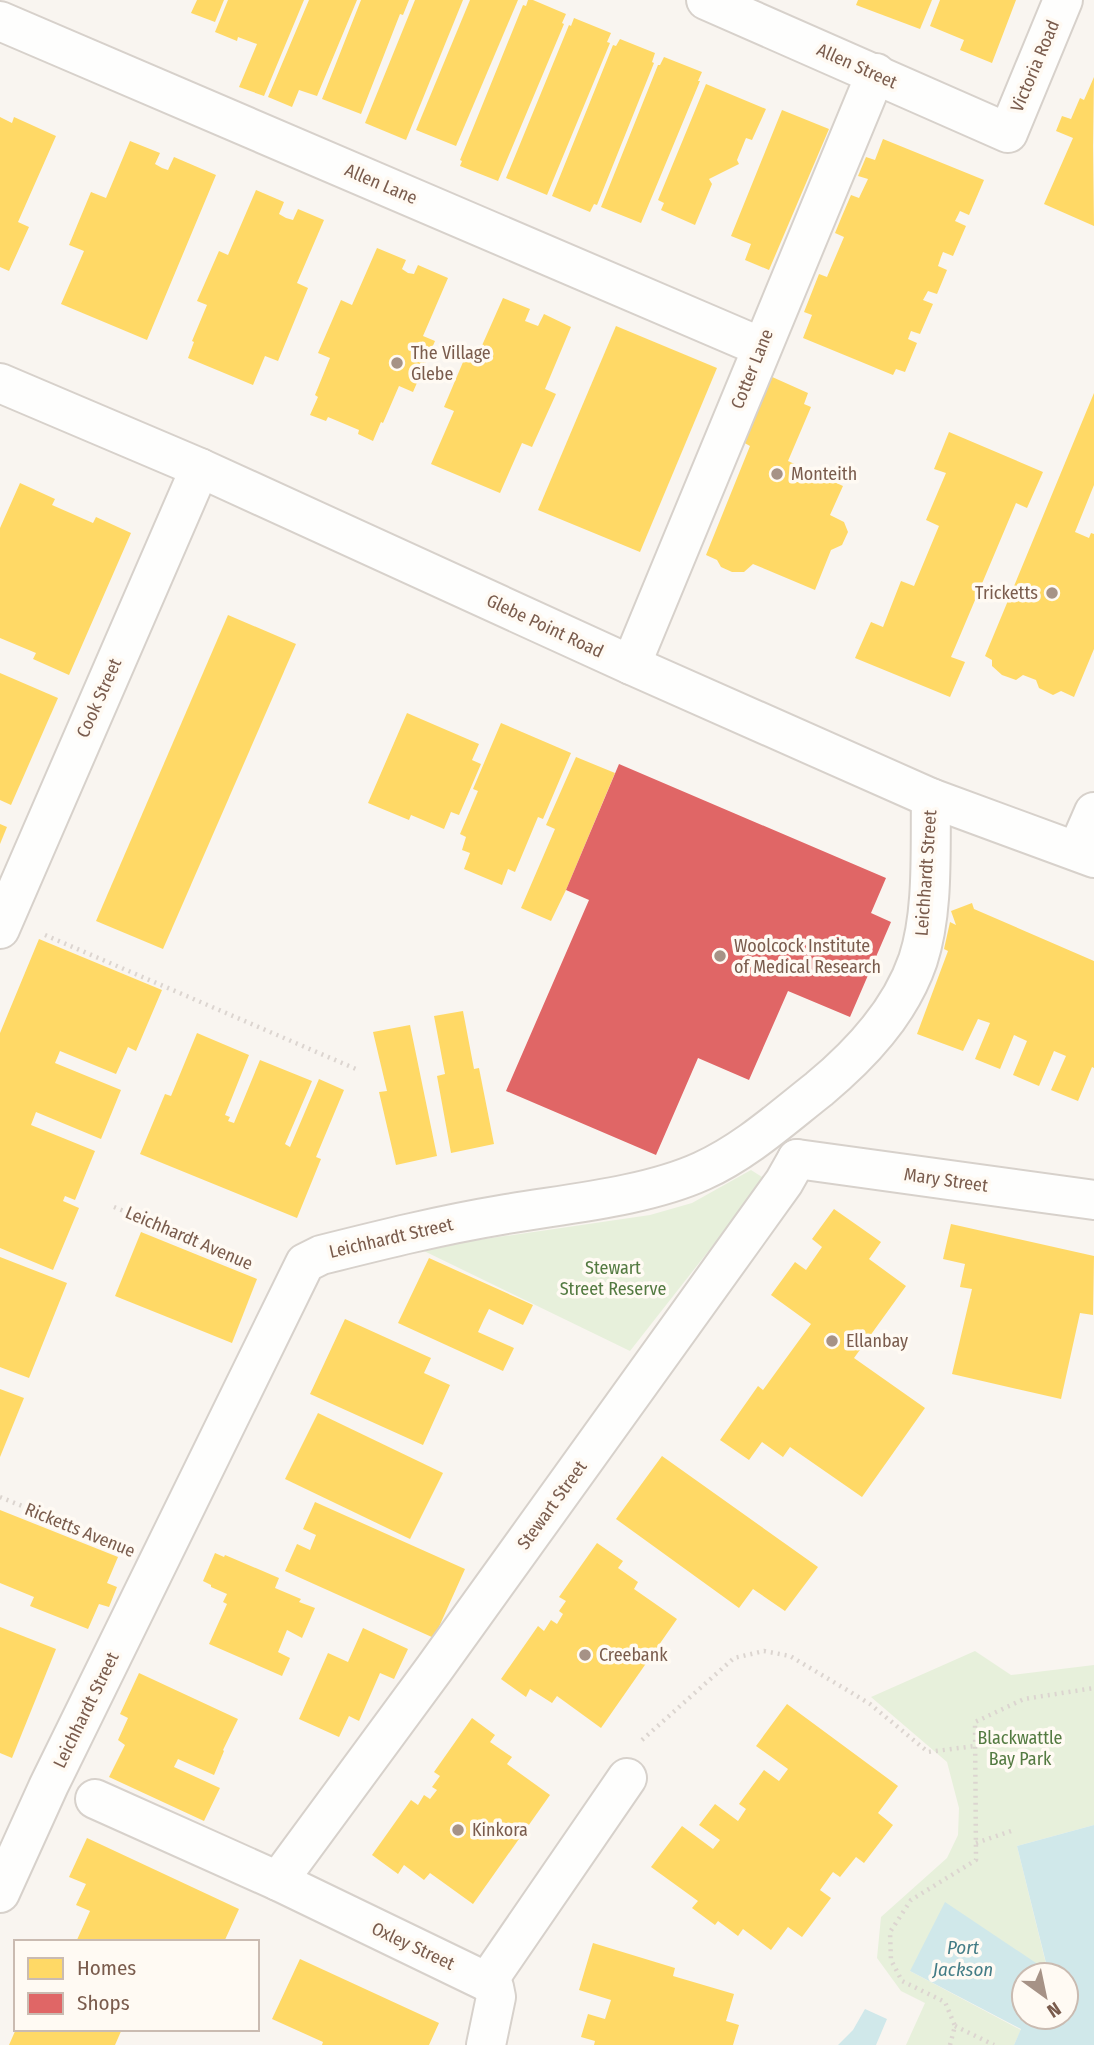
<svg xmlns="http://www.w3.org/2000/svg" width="1094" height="2045" viewBox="0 0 1094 2045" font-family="'Fira Sans Condensed',sans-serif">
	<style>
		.green { fill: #e7f0db }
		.water { fill: #d0e8ea; fill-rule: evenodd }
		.homes { fill: #ffd966 }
		.shops { fill: #e06666 }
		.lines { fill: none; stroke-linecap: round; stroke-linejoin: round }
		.minor-casing { stroke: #d7d1cb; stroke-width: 42 }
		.path { stroke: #dcd5d0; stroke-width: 4.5; stroke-dasharray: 2 5; stroke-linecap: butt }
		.minor { stroke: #fefefd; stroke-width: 38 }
		.poi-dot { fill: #a69286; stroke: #fffaf3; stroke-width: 2.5 }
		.labels { text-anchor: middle; stroke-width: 7; stroke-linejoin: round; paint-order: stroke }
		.street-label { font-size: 18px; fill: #7a5c4d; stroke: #fffaf3 }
		.poi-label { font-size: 18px; fill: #7a5c4d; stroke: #fffaf3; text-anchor: start }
		.park-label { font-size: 18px; fill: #537a41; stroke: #fffaf3 }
		.water-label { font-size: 19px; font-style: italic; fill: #437c86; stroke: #fffaf3 }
	</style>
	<rect width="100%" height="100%" fill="#f9f5f0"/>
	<g class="green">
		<polygon points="751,1170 765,1179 630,1351 424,1251 471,1241 650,1215 692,1203"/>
		<polygon points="975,1651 1011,1675 1094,1665 1094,1825 1017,1846 1048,1972 910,1971 1021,2030 1014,2045 906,2045 925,2003 901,1991 877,1958 881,1917 947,1858 958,1835 959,1808 947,1762 871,1697"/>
	</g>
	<g class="water">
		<path d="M1094,1825V2045H1014L1021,2029L910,1971L945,1902L1048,1971L1017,1846ZM1024,1975H1066V2017H1024Z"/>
		<polygon points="865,2009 887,2019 876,2045 838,2045 853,2030"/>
	</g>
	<g class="homes">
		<polygon points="197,0 224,0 215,22 191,13"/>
		<polygon points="228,0 304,0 264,96 239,87 257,44 238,37 237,41 215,32"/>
		<polygon points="309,0 357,0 317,96 299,90 292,107 268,97"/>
		<polygon points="361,0 409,0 403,15 400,14 361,114 322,99"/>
		<polygon points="415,0 463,0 406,140 365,123"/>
		<polygon points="470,0 518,0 456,146 416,130"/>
		<polygon points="528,0 533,0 566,14 562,23 564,24 498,181 460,166 462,161 460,160 523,5 526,6"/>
		<polygon points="858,0 932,0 920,29 856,5"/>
		<polygon points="940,0 1016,0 992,63 960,50 964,40 930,26"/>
		<polygon points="574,18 611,33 607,42 610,43 547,195 506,178 569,25 571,26"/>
		<polygon points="620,39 655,53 652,62 654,63 597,205 594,204 590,212 552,196 613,45 616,46"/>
		<polygon points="664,57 702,72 698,81 700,81 641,223 601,207 658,65 660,65"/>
		<polygon points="1094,77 1093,146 1094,226 1044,204 1073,138 1056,131 1062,116 1071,119 1080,98 1084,100"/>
		<polygon points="706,84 766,109 752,140 746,138 737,160 739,164 709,179 712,184 695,225 661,210 664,203 658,200"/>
		<polygon points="782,110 829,129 769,270 745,260 751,244 731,236"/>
		<polygon points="0,117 12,123 14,117 56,136 18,222 29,227 9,271 0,267"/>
		<polygon points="883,139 984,180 969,215 960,211 955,221 966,226 953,256 943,252 941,257 938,266 947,270 937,294 928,291 923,300 933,304 920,334 911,331 908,339 917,343 905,372 896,369 893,375 803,338 812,315 804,312 819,274 827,277 844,237 835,233 842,216 851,195 859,198 868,179 858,176 866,157 875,160"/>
		<polygon points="130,141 160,153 155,164 162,168 168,170 174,157 216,175 147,340 61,304 84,251 69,245 91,192 106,198"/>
		<polygon points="256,190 284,202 279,214 286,218 293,220 298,209 324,220 297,283 308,288 278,361 265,356 253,385 188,358 194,342 192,341 207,305 197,301 219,251 228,255"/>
		<polygon points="377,248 406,260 402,269 408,273 414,274 418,265 448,278 423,336 435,341 413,392 399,386 383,423 381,422 373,441 358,434 359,430 328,417 326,421 310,415 318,397 315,395 330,358 318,353 341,300 352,305"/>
		<polygon points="503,298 530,309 525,321 538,326 544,314 571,327 545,389 556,394 532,447 522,443 500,493 431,464 454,411 444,407 466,355 476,359"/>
		<polygon points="616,326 717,368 640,552 538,510"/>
		<polygon points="770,376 808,393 804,404 811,407 788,461 843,486 830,515 844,522 848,532 842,545 831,550 815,590 753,564 744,572 732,572 721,567 717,560 706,555 750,446 741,441"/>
		<polygon points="1094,393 1094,485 1075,532 1089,538 1091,533 1094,534 1094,649 1074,697 1061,691 1053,695 1039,688 1036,680 1023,675 1016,680 1002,675 992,666 992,660 985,656"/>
		<polygon points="949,432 1043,472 1027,508 1016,503 951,657 965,662 950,697 855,658 871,622 883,627 901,581 914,586 939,526 926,520 946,473 934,469"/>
		<polygon points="20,483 55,499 52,505 93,523 96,517 131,533 69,675 33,659 36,653 0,638 0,528"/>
		<polygon points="228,615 296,644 163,949 96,921"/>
		<polygon points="0,673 58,698 11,805 0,800"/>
		<polygon points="407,713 479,744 472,760 481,764 459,815 451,812 444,829 411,815 409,820 368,803"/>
		<polygon points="501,723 571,753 543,819 538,817 515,872 508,869 502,885 464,869 470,853 462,850 466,837 460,834 478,791 473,789"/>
		<polygon points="576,757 615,773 566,890 551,921 521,908 555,829 546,825"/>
		<polygon points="0,824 7,827 0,844"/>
		<polygon points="972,903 974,909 1094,961 1094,1068 1092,1067 1078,1101 1051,1090 1066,1056 1054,1051 1039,1086 1013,1075 1027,1041 1014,1035 1000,1069 975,1059 990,1023 978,1019 963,1051 917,1034 948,951 944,949 950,922 956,925 951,911"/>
		<polygon points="39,939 162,990 136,1051 128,1047 116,1074 60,1051 55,1063 121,1090 101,1139 36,1112 31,1125 95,1151 75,1200 65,1196 63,1201 79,1208 53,1270 0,1248 0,1033"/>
		<polygon points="463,1011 474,1069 479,1068 494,1144 451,1153 437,1076 445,1074 434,1016"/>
		<polygon points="410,1025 437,1156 396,1165 379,1092 387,1091 373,1032"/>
		<polygon points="197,1033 249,1055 225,1115 230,1117 228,1121 234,1123 260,1060 312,1081 285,1144 290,1147 319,1079 344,1090 316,1157 321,1159 297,1218 140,1154 165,1094 171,1096"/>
		<polygon points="834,1209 881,1242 869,1259 906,1286 854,1358 925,1408 862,1497 790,1447 783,1457 762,1442 749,1460 720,1440 758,1386 763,1390 811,1324 771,1295 795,1262 806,1270 822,1247 812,1239"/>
		<polygon points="951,1224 1094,1256 1093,1315 1080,1313 1061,1399 952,1374 972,1289 960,1287 965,1264 943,1259"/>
		<polygon points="141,1232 257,1279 232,1343 115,1296"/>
		<polygon points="0,1257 67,1283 29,1378 0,1367"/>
		<polygon points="429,1258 533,1305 523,1325 489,1309 484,1319 478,1332 514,1348 503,1371 398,1323"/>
		<polygon points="345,1319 431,1358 424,1373 450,1385 423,1445 310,1394"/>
		<polygon points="0,1389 24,1398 0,1457"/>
		<polygon points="318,1413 443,1473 410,1539 285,1479"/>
		<polygon points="662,1456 818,1567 785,1611 753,1589 739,1608 616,1519"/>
		<polygon points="315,1502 465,1569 434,1638 285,1571 297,1544 310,1550 316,1535 303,1529"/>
		<polygon points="0,1510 118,1557 107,1583 117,1587 109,1607 99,1604 88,1629 30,1606 34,1597 0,1583"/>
		<polygon points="597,1543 623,1561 618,1568 638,1582 634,1589 677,1619 601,1728 557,1696 552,1703 530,1689 526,1697 501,1679 538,1626 544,1631 551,1620 557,1624 563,1614 559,1611 566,1601 559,1597"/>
		<polygon points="215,1553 224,1557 225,1555 279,1578 275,1588 301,1599 299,1602 315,1608 302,1638 287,1630 278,1652 290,1658 282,1676 209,1644 227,1604 223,1602 227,1594 211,1587 211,1585 203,1581"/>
		<polygon points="0,1627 56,1649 12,1758 0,1753"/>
		<polygon points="363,1628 408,1649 394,1679 380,1673 359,1721 349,1716 339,1737 299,1719 328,1653 348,1662"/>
		<polygon points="139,1673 238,1719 223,1750 224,1751 214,1775 178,1759 174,1767 220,1788 204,1821 109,1777 125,1745 118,1740 128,1718 120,1714"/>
		<polygon points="787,1704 898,1786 878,1813 893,1825 864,1863 856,1857 840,1877 833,1872 820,1890 831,1898 802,1937 788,1927 771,1950 743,1929 738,1936 718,1921 715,1925 692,1908 698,1901 651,1867 682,1826 713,1849 720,1840 699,1825 715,1804 738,1821 746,1809 739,1804 764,1770 779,1781 788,1769 756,1746"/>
		<polygon points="472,1718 495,1735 490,1742 512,1757 507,1764 550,1795 473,1904 430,1873 424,1880 404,1865 398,1874 372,1855 411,1800 418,1805 424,1795 430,1799 437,1790 432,1787 440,1776 434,1772"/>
		<polygon points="87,1838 239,1909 224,1942 169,1942 165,1940 164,1942 76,1942 90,1911 76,1905 86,1884 69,1877"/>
		<polygon points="593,1943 675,1968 673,1976 734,1994 726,2021 739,2025 733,2045 594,2045 595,2041 581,2037 588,2014 605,2019 611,2000 579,1990"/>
		<polygon points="300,1959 439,2023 429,2045 322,2045 323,2042 272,2019"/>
		<polygon points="16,2029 29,2029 34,2032 35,2029 122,2029 115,2045 9,2045"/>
	</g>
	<polygon class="shops" points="619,764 886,878 871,913 891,922 850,1017 788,991 749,1080 698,1058 656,1155 506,1091 589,900 566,890"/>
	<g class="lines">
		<defs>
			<g id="minor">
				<polyline points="706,0 1008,133 1063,0"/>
				<polyline points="0,21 761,347"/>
				<polyline points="0,383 200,468 631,665 931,798 1094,858"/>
				<polyline points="631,665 876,73"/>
				<polyline points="1077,851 1094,812"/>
				<polyline points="0,929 200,468"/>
				<polyline points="797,1159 1094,1200"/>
				<polyline points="95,1799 278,1881 487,1982 494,1987 496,1997 486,2045"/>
				<polyline points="278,1881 434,1669 784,1182 797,1159"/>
				<path d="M0,1893L49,1785L305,1263L321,1255C381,1240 441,1225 501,1215C564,1204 645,1197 702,1171C746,1151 782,1118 819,1089C860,1055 900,1013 918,960C934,911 930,849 931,798"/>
				<polyline points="487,1982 627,1778"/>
			</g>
		</defs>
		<use href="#minor" class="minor-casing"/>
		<g class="path">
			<polyline points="45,935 356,1069"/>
			<polyline points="114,1207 256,1266"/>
			<polyline points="0,1497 120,1546"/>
			<polyline points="642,1740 734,1658 764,1651 790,1656 847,1690 870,1704 928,1752 975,1746"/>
			<polyline points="976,1843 1014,1830"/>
			<polyline points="955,2026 994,2045"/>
			<polyline points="950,2045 955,2026 945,2002 902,1981 891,1960 890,1932 911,1900 976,1860 975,1722 1024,1699 1094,1688"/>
		</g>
		<use href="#minor" class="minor"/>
	</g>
	<g class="poi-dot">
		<circle cx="397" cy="363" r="7"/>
		<circle cx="777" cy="474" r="7"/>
		<circle cx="1052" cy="593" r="7"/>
		<circle cx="720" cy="956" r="7"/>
		<circle cx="832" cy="1341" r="7"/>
		<circle cx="585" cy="1655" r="7"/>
		<circle cx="458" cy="1830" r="7"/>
	</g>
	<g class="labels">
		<g class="street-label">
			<text transform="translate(857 66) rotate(24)" y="6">Allen Street</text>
			<text transform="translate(1035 66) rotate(-67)" y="6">Victoria Road</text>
			<text transform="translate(381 184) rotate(23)" y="6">Allen Lane</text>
			<text transform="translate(752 369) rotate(-68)" y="6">Cotter Lane</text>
			<text transform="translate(545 626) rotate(25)" y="6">Glebe Point Road</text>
			<text transform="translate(99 698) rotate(-66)" y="6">Cook Street</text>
			<text transform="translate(926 873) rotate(-86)" y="6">Leichhardt Street</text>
			<text transform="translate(946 1180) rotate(8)" y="6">Mary Street</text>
			<text transform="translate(189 1238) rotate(23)" y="6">Leichhardt Avenue</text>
			<text transform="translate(391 1238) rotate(-13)" y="6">Leichhardt Street</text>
			<text transform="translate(552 1505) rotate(-54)" y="6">Stewart Street</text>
			<text transform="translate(80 1530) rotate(22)" y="6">Ricketts Avenue</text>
			<text transform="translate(86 1710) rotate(-64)" y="6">Leichhardt Street</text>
			<text transform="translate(413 1946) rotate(25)" y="6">Oxley Street</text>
		</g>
		<g class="poi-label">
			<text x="411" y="359">The Village<tspan x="411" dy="21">Glebe</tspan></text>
			<text x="791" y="480">Monteith</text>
			<text x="1038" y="599" text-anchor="end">Tricketts</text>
			<text x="734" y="952">Woolcock Institute<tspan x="734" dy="21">of Medical Research</tspan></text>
			<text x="846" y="1347">Ellanbay</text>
			<text x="599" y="1661">Creebank</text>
			<text x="472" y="1836">Kinkora</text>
		</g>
		<g class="park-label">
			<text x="613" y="1274">Stewart<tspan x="613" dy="21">Street Reserve</tspan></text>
			<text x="1020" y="1744">Blackwattle<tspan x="1020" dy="21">Bay Park</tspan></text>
		</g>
		<g class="water-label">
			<text x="963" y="1954">Port<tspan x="963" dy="22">Jackson</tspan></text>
		</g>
	</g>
	<rect x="14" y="1940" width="245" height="91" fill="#fffaf3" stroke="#cabbb1" stroke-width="2"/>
	<rect x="28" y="1958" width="35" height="21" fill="#ffd966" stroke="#cabbb1" stroke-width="2"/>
	<text x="77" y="1975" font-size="21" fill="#7a5c4d">Homes</text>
	<rect x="28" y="1993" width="35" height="21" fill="#e06666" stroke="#cabbb1" stroke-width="2"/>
	<text x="77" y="2010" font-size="21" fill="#7a5c4d">Shops</text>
	<g transform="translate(1045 1996) rotate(147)"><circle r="33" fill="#fffaf3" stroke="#cabbb1" stroke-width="2"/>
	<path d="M0-5L12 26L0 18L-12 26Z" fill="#a69286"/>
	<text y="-10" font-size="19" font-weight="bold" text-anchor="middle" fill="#7a5c4d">N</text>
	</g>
</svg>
